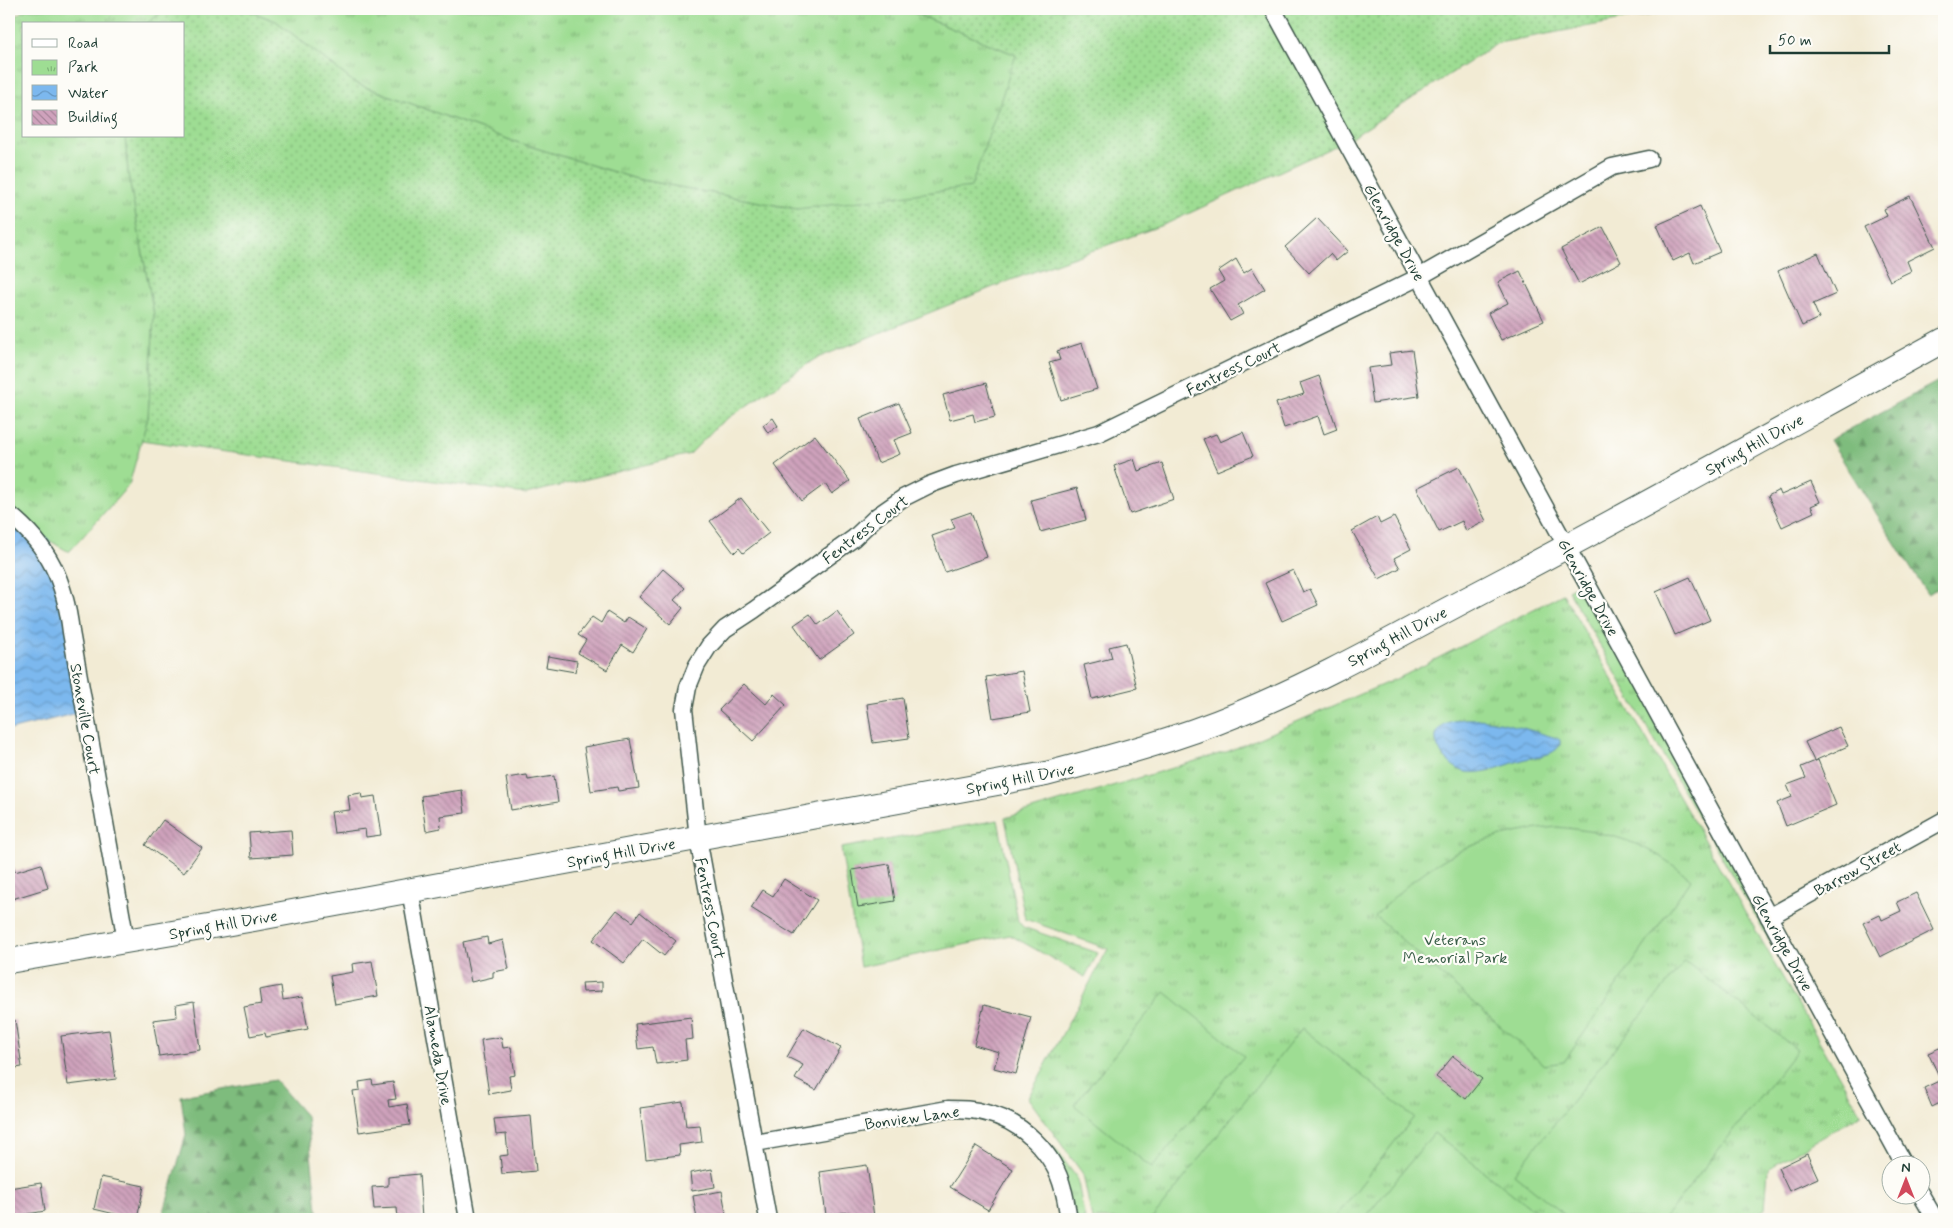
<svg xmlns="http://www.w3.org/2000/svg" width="1953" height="1228" viewBox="0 0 1953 1228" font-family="Mynerve,sans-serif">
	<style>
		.grass { fill: url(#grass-dots); stroke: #5e8d64 }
		.forest { fill: url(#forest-firs); stroke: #4e7c58 }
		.park { fill: url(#park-tufts); stroke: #5e8d64 }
		.pitch { fill: #9edd93; stroke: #5e8d64 }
		.water { fill: url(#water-waves); stroke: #4e7a91 }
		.building { fill: url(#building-back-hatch) }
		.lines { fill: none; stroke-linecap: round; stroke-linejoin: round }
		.street-casing { stroke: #3f574c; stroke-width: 19 }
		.secondary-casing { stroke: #3f574c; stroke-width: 26 }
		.street { stroke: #fff; stroke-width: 16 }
		.secondary { stroke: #fff; stroke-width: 24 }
		.labels { text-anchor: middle; stroke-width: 4.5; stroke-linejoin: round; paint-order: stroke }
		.street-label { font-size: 16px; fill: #1f3d34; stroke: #fdfcf7 }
		.park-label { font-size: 16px; fill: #385d47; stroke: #fdfcf7 }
	</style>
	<defs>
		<pattern id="grass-dots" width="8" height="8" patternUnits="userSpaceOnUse" patternTransform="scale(1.25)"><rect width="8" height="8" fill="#9edd93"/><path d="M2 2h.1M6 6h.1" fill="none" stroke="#80b479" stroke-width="1.8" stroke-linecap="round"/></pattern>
		<pattern id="forest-firs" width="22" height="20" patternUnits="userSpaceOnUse" patternTransform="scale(1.25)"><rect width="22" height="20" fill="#7ebc7d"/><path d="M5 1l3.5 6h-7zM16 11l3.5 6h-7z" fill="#679a67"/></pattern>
		<pattern id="park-tufts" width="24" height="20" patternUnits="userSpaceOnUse" patternTransform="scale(1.25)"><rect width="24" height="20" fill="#9edd93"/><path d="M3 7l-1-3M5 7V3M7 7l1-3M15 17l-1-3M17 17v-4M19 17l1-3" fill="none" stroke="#80b479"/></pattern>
		<pattern id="water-waves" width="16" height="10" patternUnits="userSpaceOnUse" patternTransform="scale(1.25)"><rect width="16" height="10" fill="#7cb8ee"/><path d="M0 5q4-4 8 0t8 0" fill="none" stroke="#6597c2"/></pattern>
		<pattern id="building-back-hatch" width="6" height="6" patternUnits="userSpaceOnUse" patternTransform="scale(1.25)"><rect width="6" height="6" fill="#cfa2bc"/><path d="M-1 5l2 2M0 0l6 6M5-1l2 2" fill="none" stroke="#a7859a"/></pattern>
	</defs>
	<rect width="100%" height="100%" fill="#fdfcf7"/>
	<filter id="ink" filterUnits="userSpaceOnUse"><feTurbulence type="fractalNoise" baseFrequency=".02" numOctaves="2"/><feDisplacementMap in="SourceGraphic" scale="10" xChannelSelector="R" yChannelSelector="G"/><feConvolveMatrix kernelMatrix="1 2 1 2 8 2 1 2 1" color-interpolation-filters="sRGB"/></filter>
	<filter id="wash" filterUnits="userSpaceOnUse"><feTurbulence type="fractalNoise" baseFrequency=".0096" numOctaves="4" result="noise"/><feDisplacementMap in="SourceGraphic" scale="20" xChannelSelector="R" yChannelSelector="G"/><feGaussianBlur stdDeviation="1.12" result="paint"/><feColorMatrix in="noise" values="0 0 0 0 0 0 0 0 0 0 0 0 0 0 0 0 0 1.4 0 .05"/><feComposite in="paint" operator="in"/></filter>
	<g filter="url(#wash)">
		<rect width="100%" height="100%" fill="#f2ebd4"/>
		<polygon class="grass" points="166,9 244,9 276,21 355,83 513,141 637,179 797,209 1016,55 904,9 1677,9 1671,11 1498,43 1348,140 1168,223 1003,283 815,359 717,426 690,454 526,494 141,440 148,417 154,315 128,174 125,136 184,136 184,24 146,24"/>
		<g class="forest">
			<polygon points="1944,378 1944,586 1927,594 1830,440"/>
			<polygon points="275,1080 307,1117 318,1219 162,1219 186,1135 181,1096"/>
		</g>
		<g class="park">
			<polygon points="27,9 166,9 146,24 24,24 24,136 125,136 128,174 154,315 148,417 129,485 69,552 9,517 9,20"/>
			<polygon points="244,9 718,9 725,11 782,11 784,9 904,9 1016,55 971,187 797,209 637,179 513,141 355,83 276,21"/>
			<polygon points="1588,579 1787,971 1568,590"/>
			<polygon points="1563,594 1861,1114 1768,1169 1765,1209 1749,1219 1092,1219 1083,1174 1028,1098 1108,949 1025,919 1005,818 1229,751 1405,675"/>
			<polygon points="998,820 1018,921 1023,927 1098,953 1085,977 1010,935 860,967 841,848"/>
			<polygon points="1054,1147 1077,1178 1085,1219 1067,1219"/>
		</g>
		<g class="pitch">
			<path d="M1557,827C1615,833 1646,842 1691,879L1564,1062L1544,1065L1375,916C1430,858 1478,834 1557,827Z"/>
			<polygon points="1685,961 1797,1050 1664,1219 1570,1219 1514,1174"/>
			<polygon points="1165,992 1244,1056 1152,1168 1074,1105"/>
			<polygon points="1302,1028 1414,1117 1334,1219 1152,1219"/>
			<polygon points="1434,1133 1545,1219 1364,1219"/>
		</g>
		<g class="water">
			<polygon points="9,517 49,540 85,711 9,730"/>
			<path d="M1463,719C1494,717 1528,730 1557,738L1560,740V745C1554,756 1537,756 1526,759C1506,764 1487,775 1466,772C1451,769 1427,744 1439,729C1444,722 1456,720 1463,719Z"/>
		</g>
		<g id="blocks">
			<g class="building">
				<polygon points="1910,196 1935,247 1907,261 1911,271 1890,281 1864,227 1887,216 1884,209"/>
				<polygon points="1700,206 1720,252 1694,263 1690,253 1673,261 1657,225"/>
				<polygon points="1317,218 1348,251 1336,261 1330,254 1309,273 1285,247"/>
				<polygon points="1603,227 1621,262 1579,284 1561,249"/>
				<polygon points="1818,253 1836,294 1813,304 1819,318 1802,326 1778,271"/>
				<polygon points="1236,259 1244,273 1252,268 1265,289 1238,305 1243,314 1230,321 1210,289 1224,281 1218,271"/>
				<polygon points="1520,271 1544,321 1501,340 1488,313 1508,303 1498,282"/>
				<polygon points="1082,343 1097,389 1061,400 1049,363 1060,360 1057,351"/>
				<polygon points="1412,350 1419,396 1373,403 1368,368 1391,365 1389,353"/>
				<polygon points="1319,376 1337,429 1324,434 1318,416 1284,428 1276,403 1304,394 1300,383"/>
				<polygon points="986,383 995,417 975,422 973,414 950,420 943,395"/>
				<polygon points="899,403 912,433 894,440 900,454 878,463 860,419"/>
				<polygon points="773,418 778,426 768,433 763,425"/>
				<polygon points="1243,432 1253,456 1217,471 1203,439 1216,434 1220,442"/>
				<polygon points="815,435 850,481 832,494 825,484 802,501 775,465"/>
				<polygon points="1134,459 1138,471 1162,463 1174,499 1130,514 1114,466"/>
				<polygon points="1459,467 1486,521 1466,531 1462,521 1439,532 1417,488"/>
				<polygon points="1811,482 1820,502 1811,506 1814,512 1782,527 1768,496 1779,490 1781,495"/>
				<polygon points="1077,488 1086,520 1040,532 1031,500"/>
				<polygon points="741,498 769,533 743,553 739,548 734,553 710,521"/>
				<polygon points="971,512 987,557 945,572 932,536 955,528 951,519"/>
				<polygon points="1377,517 1380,524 1394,517 1411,549 1394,558 1400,568 1379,579 1352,531"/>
				<polygon points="663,569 685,588 674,600 683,608 670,624 639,597"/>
				<polygon points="1293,570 1303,592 1310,589 1318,605 1282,621 1265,583"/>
				<polygon points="1690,577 1710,620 1675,635 1656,592"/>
				<polygon points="837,611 854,635 819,660 794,625 810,614 818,625"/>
				<polygon points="607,612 624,623 628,617 647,629 633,652 622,645 607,670 578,653 586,640 578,635 592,617 601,623"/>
				<polygon points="1126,643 1137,688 1092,699 1084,665 1112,658 1109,647"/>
				<polygon points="548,656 577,661 575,672 546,667"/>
				<polygon points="1022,671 1030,712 993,718 986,677"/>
				<polygon points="744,684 766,704 774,694 786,705 753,741 719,710"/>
				<polygon points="903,698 909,738 873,743 867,704"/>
				<polygon points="1839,727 1848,746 1814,761 1805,742"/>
				<polygon points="630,739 639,788 618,791 617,787 591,791 584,747"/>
				<polygon points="1818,760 1836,805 1786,826 1777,803 1792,797 1787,785 1806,778 1801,767"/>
				<polygon points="527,775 528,780 554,776 558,802 511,810 506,778"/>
				<polygon points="462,790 465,813 440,816 441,828 426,831 421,796"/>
				<polygon points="361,793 362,798 375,796 381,835 366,837 365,829 334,833 331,812 350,810 348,795"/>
				<polygon points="163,820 202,848 184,873 145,845"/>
				<polygon points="291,830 293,855 251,858 249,833"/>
				<polygon points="12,863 15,872 41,864 48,888 9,900 9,864"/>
				<polygon points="889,864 895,901 858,907 852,870"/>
				<polygon points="784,879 817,900 794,935 751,908 763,890 773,896"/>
				<polygon points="1916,893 1934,930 1880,957 1863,923 1880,915 1882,920 1901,911 1897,902"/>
				<polygon points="617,910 633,922 640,912 676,941 664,956 643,939 624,963 593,940"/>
				<polygon points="487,937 488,944 503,940 509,969 493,972 493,977 471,982 463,942"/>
				<polygon points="372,961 378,996 335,1004 330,976 353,972 352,964"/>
				<polygon points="602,982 602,991 583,992 582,983"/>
				<polygon points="281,986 283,1000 302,997 308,1029 266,1037 265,1033 250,1036 244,1007 261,1004 259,990"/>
				<polygon points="194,1002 200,1050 159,1056 153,1020 177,1017 176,1005"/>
				<polygon points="984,1005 1031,1017 1016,1074 994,1068 999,1052 974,1045"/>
				<polygon points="691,1017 693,1039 685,1040 687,1060 656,1064 653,1047 638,1049 635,1024"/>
				<polygon points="15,1020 22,1067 9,1069 9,1021"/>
				<polygon points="804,1028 841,1048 816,1090 795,1079 803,1065 787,1057"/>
				<polygon points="109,1030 116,1079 68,1085 61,1036"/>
				<polygon points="501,1037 503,1048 511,1047 515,1075 509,1076 511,1090 489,1094 481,1040"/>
				<polygon points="1944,1046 1944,1101 1932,1107 1924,1088 1941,1080 1928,1053"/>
				<polygon points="1453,1056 1482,1079 1466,1099 1436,1077"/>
				<polygon points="372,1080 373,1085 393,1082 396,1099 388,1100 389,1107 407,1104 410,1125 359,1132 353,1091 360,1090 359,1082"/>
				<polygon points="683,1102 686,1126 700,1125 702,1142 679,1145 680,1155 646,1159 640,1108"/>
				<polygon points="531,1116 536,1171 502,1174 500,1156 508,1155 506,1134 496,1135 494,1119"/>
				<polygon points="976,1146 1013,1169 988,1210 950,1187"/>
				<polygon points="1807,1154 1818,1178 1789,1191 1778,1168"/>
				<polygon points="867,1165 874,1217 850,1219 849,1212 826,1215 820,1172"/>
				<polygon points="712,1169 715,1187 692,1191 690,1173"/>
				<polygon points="419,1174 422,1219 398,1219 397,1208 374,1209 372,1187 388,1186 388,1177"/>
				<polygon points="101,1177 144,1186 137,1219 119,1219 119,1215 94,1209"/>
				<polygon points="41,1183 45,1211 22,1215 23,1219 9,1219 9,1188"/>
				<polygon points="722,1191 727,1219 697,1219 693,1196"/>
			</g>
		</g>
	</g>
	<g filter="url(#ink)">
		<use href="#blocks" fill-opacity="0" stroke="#3f574c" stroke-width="1"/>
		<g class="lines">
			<defs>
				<g id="street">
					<polyline points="1273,9 1905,1166"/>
					<path d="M9,514C49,546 65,581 71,632L126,941"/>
					<polyline points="410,890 468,1219"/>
					<polyline points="1769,917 1944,820"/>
					<path d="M755,1143L948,1109C961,1109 974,1109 986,1113C1022,1121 1054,1153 1063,1189C1066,1199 1067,1209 1069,1219"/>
					<polyline points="1920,1193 1935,1219"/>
					<polyline points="768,1219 698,838 684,709 688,687 697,665 709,646 725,629 754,610 854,538 877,516 903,498 929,485 956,475 1099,433 1419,277 1612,167 1649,159"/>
				</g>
				<path id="secondary" d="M9,961L254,919L1046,774C1111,757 1176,740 1238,714C1326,678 1409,629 1494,585C1645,506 1794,422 1944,340"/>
			</defs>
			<use href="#street" class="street-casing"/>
			<use href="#secondary" class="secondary-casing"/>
			<use href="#street" class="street"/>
			<use href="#secondary" class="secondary"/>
		</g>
	</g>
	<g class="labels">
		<g class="street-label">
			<text transform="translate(1395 232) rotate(61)" y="6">Glenridge Drive</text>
			<text transform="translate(1233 368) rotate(-26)" y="6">Fentress Court</text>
			<text transform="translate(1754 444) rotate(-29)" y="6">Spring Hill Drive</text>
			<text transform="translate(865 529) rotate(-37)" y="6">Fentress Court</text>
			<text transform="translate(1589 587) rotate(61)" y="6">Glenridge Drive</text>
			<text transform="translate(1397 636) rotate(-28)" y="6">Spring Hill Drive</text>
			<text transform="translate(86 719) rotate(80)" y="6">Stoneville Court</text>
			<text transform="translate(1020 778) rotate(-11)" y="6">Spring Hill Drive</text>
			<text transform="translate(621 852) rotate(-10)" y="6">Spring Hill Drive</text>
			<text transform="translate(1857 868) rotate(-29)" y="6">Barrow Street</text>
			<text transform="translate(711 908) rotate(79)" y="6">Fentress Court</text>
			<text transform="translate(223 924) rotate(-10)" y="6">Spring Hill Drive</text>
			<text transform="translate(1783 942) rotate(61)" y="6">Glenridge Drive</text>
			<text transform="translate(439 1055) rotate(80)" y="6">Alameda Drive</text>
			<text transform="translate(912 1117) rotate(-8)" y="6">Bonview Lane</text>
		</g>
		<g class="park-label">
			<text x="1455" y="945">Veterans<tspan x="1455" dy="18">Memorial Park</tspan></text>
		</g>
	</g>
	<rect width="1953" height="1228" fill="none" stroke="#fdfcf7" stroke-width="30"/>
	<rect x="22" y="22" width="162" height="115" fill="#fdfcf7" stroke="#a4b0a9"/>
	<rect x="32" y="39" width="25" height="8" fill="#ffffff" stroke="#a4b0a9"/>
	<text x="68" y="48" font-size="15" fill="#1f3d34">Road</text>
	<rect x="32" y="60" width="25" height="15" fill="url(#park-tufts)" stroke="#a4b0a9"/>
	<text x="68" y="72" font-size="15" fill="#1f3d34">Park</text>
	<rect x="32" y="85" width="25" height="15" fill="url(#water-waves)" stroke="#a4b0a9"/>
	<text x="68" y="98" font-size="15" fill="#1f3d34">Water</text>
	<rect x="32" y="110" width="25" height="15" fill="url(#building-back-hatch)" stroke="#a4b0a9"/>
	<text x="68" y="122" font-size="15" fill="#1f3d34">Building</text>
	<g transform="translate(1906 1180)"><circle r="24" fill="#fdfcf7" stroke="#a4b0a9"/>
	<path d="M0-4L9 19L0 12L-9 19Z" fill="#d1495b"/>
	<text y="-8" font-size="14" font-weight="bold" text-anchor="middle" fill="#1f3d34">N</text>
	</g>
	<path d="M1770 45v8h119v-8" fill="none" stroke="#1f3d34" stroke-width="2.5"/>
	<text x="1778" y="45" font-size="15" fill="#1f3d34" stroke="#fdfcf7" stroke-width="4" paint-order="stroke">50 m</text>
</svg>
